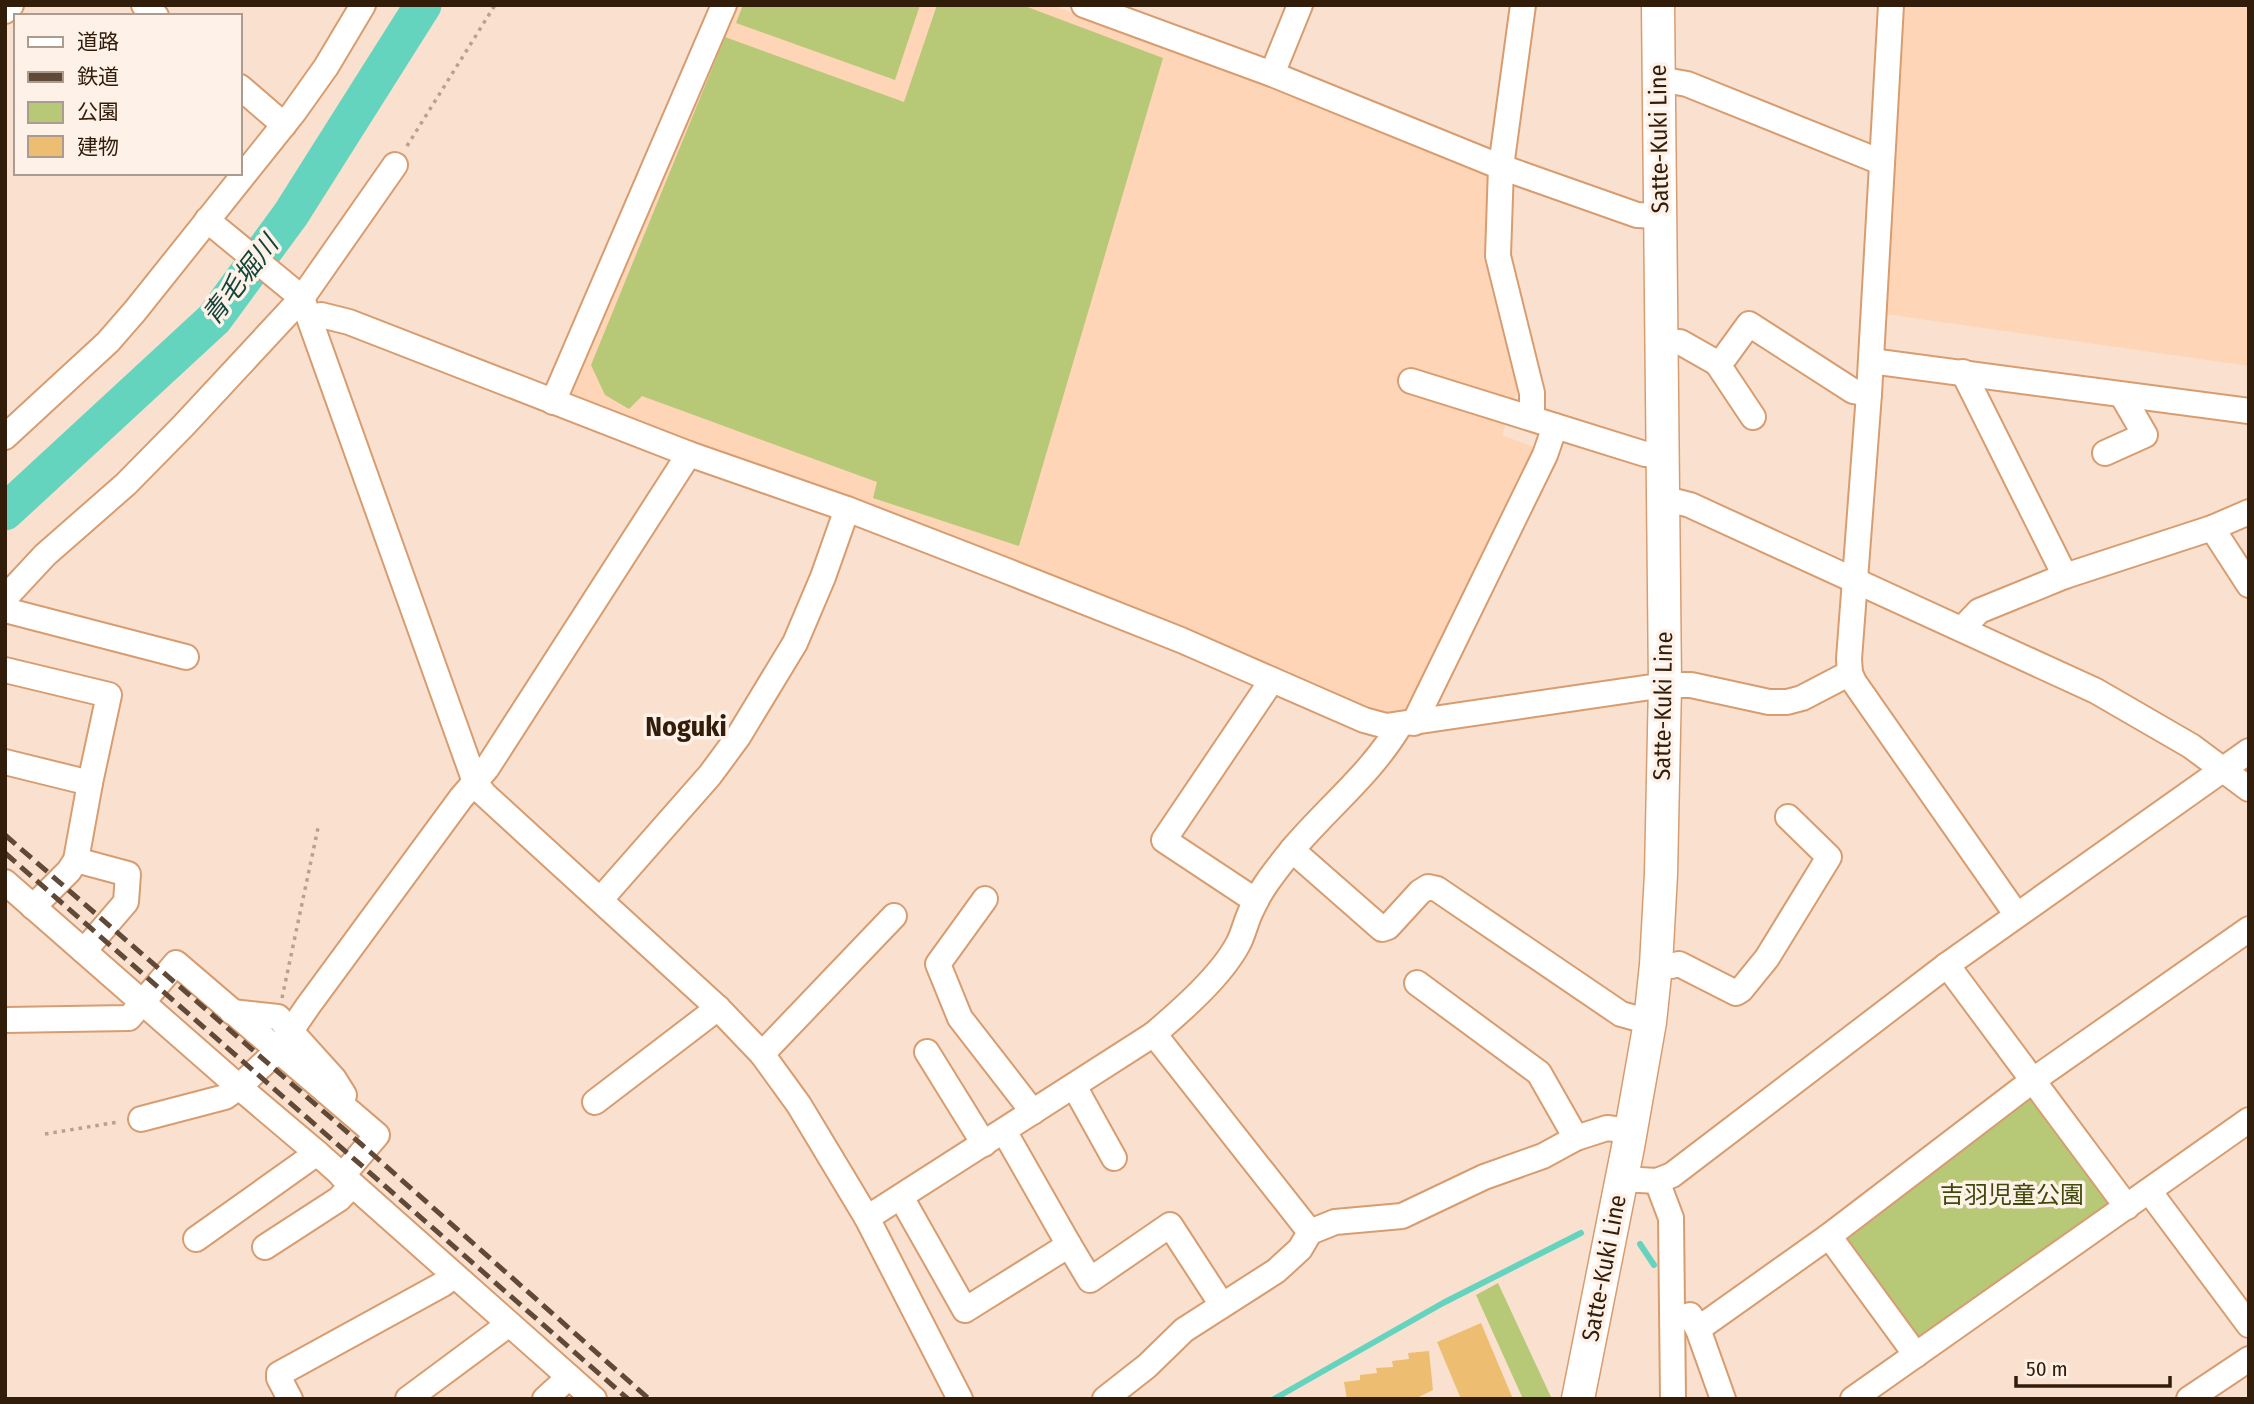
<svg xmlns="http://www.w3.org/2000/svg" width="2254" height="1404" viewBox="0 0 2254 1404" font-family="'Fira Sans Condensed','Noto Sans JP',sans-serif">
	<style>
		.built { fill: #fed5b7 }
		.green { fill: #b7c877 }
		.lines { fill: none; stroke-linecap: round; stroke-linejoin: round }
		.stream { stroke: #65d4be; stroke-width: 6 }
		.river { stroke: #65d4be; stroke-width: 37 }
		.building { fill: #edbe72 }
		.minor-casing { stroke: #d79d70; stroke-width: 28 }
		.major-casing { stroke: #d79d70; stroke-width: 35 }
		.path { stroke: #b9a18f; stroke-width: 3.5; stroke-dasharray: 3.5 5; stroke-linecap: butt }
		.minor { stroke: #fff; stroke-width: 24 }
		.major { stroke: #fff; stroke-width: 32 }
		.rail { stroke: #604937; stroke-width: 5; stroke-dasharray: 14 7; stroke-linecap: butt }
		.labels { text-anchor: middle; stroke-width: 7; stroke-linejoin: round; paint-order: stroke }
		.street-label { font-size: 24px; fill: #321c0a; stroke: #fef1e8 }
		.park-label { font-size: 24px; fill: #3f490a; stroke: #fef1e8 }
		.water-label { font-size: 26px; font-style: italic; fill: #11443a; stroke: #fef1e8 }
		.quarter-label { font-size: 28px; font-weight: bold; fill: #321c0a; stroke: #fef1e8 }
	</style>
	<rect width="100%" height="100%" fill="#fae1cf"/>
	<g class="built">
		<polygon points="733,5 1052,5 1493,173 1525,382 1518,389 1502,435 1536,448 1408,717 1370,716 844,500 568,395"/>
		<polygon points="1902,5 2249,5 2249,366 1885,314"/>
	</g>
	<g class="green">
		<polygon points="743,5 920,5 895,80 736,23"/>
		<polygon points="937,5 1022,5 1163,58 1019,546 873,498 877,482 642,396 629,409 605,395 591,365 725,37 904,102"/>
		<polygon points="2030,1097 2111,1205 1919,1340 1848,1239"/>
		<polygon points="1498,1283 1551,1397 1551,1399 1523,1399 1476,1295"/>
	</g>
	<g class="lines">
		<g class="stream">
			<polyline points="1640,1244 1654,1265"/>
			<polyline points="1274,1399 1443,1303 1581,1233"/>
		</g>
		<polyline class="river" points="5,512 214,319 291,214 423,5"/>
	</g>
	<g class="building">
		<polygon points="1481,1323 1513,1399 1461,1399 1437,1342"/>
		<polygon points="1429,1351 1433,1390 1415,1399 1347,1399 1344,1382 1360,1380 1360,1375 1377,1373 1376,1368 1393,1367 1392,1361 1409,1359 1408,1353"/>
	</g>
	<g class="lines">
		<defs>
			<g id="minor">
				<polyline points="144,5 156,16"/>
				<polyline points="1084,5 1272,74 1501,167 1637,215 1660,216"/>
				<polyline points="1523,5 1501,167 1498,256 1532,393 1532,418"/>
				<polyline points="1891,5 1869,394 1849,659 1850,673 1854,682 2016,914"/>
				<polyline points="5,11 11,5"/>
				<polyline points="1272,74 1300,5"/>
				<polyline points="1659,79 1687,84 1881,162"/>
				<polyline points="240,87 284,125"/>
				<polyline points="207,220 302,298 475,782 484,794 718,1008 762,1054 799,1105 867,1218 960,1399"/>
				<polyline points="311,320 321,315 349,322 689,454 847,509 1007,571 1181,640 1364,720 1386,726 1665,685 1691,685 1769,702 1787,702 1802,698 1850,673"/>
				<polyline points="1662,342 1680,342 1717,363 1725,357 1749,324 1853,391 1869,394"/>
				<polyline points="1871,361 2249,411"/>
				<polyline points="1717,363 1753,417"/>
				<polyline points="1963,372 2065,576"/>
				<polyline points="1411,381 1645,454 1663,455"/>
				<polyline points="553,402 724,5"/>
				<polyline points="5,437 108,342 135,311 294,112 326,67 363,5"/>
				<polyline points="2105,453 2145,435 2122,395"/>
				<polyline points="1663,498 1690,505 2096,691 2191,746 2249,789"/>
				<polyline points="2212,528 2249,585"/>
				<polyline points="5,598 45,555 126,484 184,425 302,298 395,165"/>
				<polyline points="5,610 186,657"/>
				<polyline points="1962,629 1979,611 2065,576 2212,528 2249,512"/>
				<polyline points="5,670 109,695 90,783 76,860 69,871 33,907"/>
				<polyline points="1414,723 1545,455 1555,426"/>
				<polyline points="5,762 90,783"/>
				<polyline points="1292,850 1382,929 1388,927 1420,892 1428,887 1437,889 1621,1014 1650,1022"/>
				<polyline points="76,860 128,874 126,902 84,951"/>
				<polyline points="5,882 239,1087 317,1153 594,1399"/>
				<polyline points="601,899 710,775 738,737 795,643 823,577 847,509"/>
				<polyline points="985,899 938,964 960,1018 1033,1112"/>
				<polyline points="1256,901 1164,840 1272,680"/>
				<polyline points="1656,965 1671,966 1679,964 1736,993 1741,990 1767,958 1829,857 1788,817"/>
				<polyline points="1947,965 2127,1207"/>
				<polyline points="1417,983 1539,1073 1576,1138"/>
				<polyline points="232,1012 278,1017 334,1079 344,1095"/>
				<polyline points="5,1020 129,1018 176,963 377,1135 342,1176"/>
				<polyline points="927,1052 984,1144"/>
				<polyline points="762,1054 894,916"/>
				<polyline points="1074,1086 1114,1158"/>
				<polyline points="595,1102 718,1008"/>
				<polyline points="141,1119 225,1097 239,1087 277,1051 308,1006 461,798 487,768 689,454"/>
				<polyline points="1622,1179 1657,1181 1672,1175 1947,965 2249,751"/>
				<polyline points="1657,1181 1671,1218 1673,1399"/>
				<polyline points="2149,1191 2249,1325"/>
				<polyline points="901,1197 965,1310 1069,1245 1004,1131"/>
				<path d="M867,1218L1154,1034C1182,1010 1221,976 1238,944C1244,933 1246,920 1252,909C1261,888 1277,869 1291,851C1327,808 1371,774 1400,725"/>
				<polyline points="1310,1232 1335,1222 1402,1216 1484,1177 1543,1156 1576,1138 1607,1128 1630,1131"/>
				<polyline points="1829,1236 1916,1355"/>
				<polyline points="196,1239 317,1153"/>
				<polyline points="1069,1245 1090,1280 1170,1225 1222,1305"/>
				<polyline points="265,1247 339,1199 352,1185"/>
				<polyline points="1690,1315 1698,1329 1723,1399"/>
				<polyline points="1698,1329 1829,1236 2032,1081 2249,929"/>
				<polyline points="290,1399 279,1378 279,1374 443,1284 453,1276"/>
				<polyline points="408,1399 509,1324"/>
				<polyline points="545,1399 569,1377"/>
				<polyline points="1105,1399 1147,1366 1184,1330 1276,1271 1300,1249 1310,1232 1154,1034"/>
				<polyline points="1853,1399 2249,1120"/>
				<polyline points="2189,1399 2249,1359"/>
			</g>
			<polyline id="major" points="1578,1399 1628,1147 1650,1022 1656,965 1661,874 1665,685 1658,5"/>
		</defs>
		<use href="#minor" class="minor-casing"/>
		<use href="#major" class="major-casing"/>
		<g class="path">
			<polyline points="407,146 495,5"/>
			<polyline points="282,998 318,828"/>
			<polyline points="45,1134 118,1122"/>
		</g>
		<use href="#minor" class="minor"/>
		<use href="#major" class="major"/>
		<g class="rail">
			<polyline points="5,835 361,1144 649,1399"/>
			<polyline points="5,853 628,1399"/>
		</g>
	</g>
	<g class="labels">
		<g class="street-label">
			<text transform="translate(1659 139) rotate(-91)" y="8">Satte-Kuki Line</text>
			<text transform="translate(1663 706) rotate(-89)" y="8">Satte-Kuki Line</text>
			<text transform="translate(1604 1268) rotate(-79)" y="8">Satte-Kuki Line</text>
		</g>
		<g class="park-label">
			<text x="2012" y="1203">吉羽児童公園</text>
		</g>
		<g class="water-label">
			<text transform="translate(240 280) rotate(-52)" y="9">青毛堀川</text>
		</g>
		<g class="quarter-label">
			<text x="686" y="736">Noguki</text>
		</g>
	</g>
	<rect width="2254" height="1404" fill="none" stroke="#321c0a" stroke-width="14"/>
	<rect x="14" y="14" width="228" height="161" fill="#fef1e8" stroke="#ac9c8f" stroke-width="2"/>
	<rect x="28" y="37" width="35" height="10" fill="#ffffff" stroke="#ac9c8f" stroke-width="2"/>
	<text x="77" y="49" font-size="21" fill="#321c0a">道路</text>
	<rect x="28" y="72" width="35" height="10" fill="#604937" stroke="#ac9c8f" stroke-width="2"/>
	<text x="77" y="84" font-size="21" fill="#321c0a">鉄道</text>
	<rect x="28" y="102" width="35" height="21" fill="#b7c877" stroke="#ac9c8f" stroke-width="2"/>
	<text x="77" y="119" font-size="21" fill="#321c0a">公園</text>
	<rect x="28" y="136" width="35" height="21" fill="#edbe72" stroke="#ac9c8f" stroke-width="2"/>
	<text x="77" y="154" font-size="21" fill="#321c0a">建物</text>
	<path d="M2016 1376v10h154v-10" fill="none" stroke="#321c0a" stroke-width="3.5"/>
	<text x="2026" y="1376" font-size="21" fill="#321c0a" stroke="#fef1e8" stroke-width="5" paint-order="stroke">50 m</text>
</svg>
